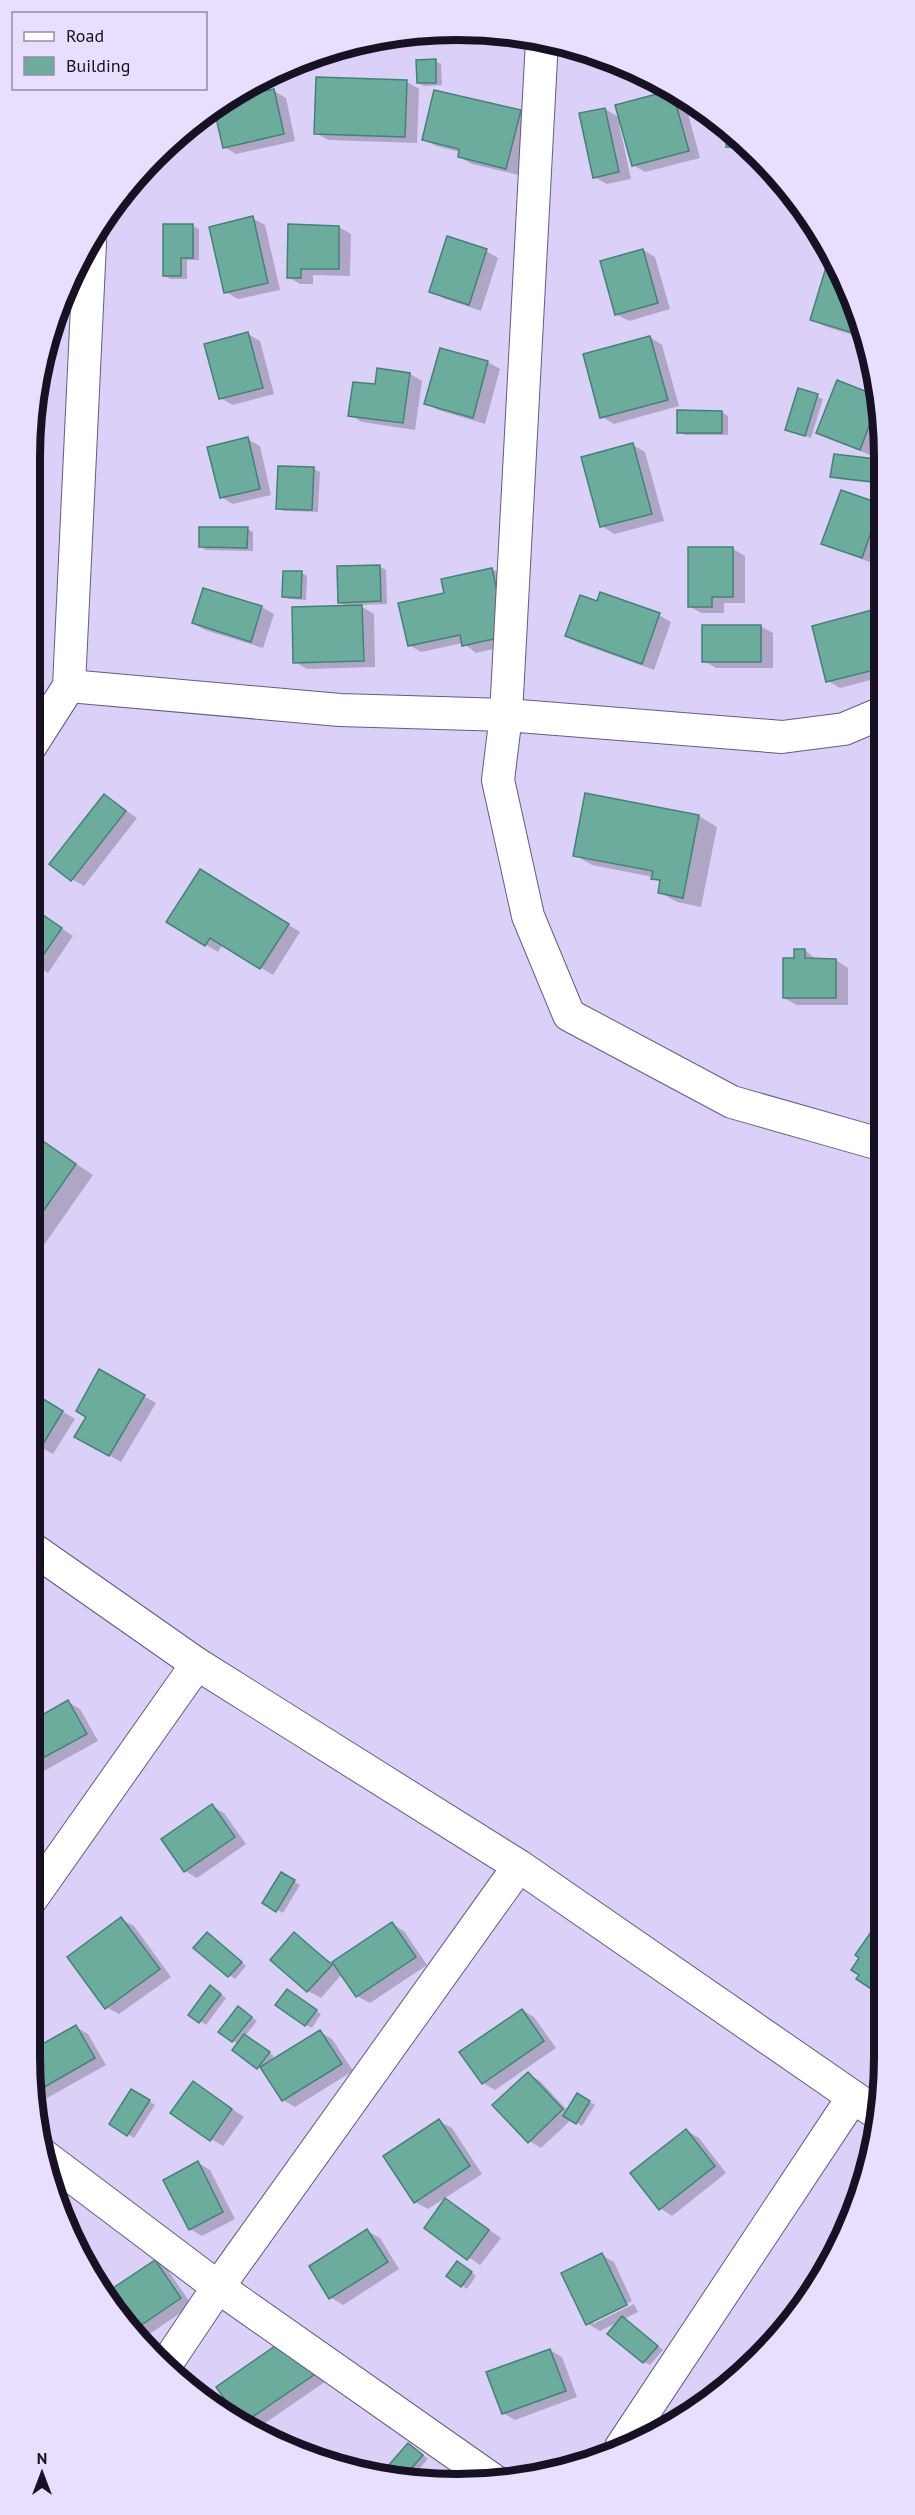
<svg xmlns="http://www.w3.org/2000/svg" width="915" height="2515" viewBox="0 0 915 2515" font-family="'PT Sans',sans-serif">
	<style>
		.shadow { fill: #0003 }
		.building { fill: #6cac9d; stroke: #438375; stroke-width: 1.5 }
		.lines { fill: none; stroke-linecap: round; stroke-linejoin: round }
		.street-casing { stroke: #675a86; stroke-width: 34 }
		.street { stroke: #fff; stroke-width: 32 }
		.rim { fill: none; stroke: #171123; stroke-width: 8 }
	</style>
	<rect width="100%" height="100%" fill="#dbd0f8"/>
	<g class="shadow">
		<polygon points="435,61 441,64 442,85 424,86 418,83"/>
		<polygon points="407,82 419,89 417,143 328,140 316,133"/>
		<polygon points="274,91 286,98 295,141 236,154 224,147 215,108 223,102"/>
		<polygon points="672,92 684,99 700,158 645,172 633,165 622,124 619,124 631,179 607,184 594,177 605,109 620,118"/>
		<polygon points="520,112 533,119 519,175 472,164 459,157 460,152 436,146 423,139"/>
		<polygon points="728,134 753,154 740,154 728,146"/>
		<polygon points="252,218 265,225 280,290 238,299 226,292"/>
		<polygon points="193,226 199,229 199,260 187,260 187,279 170,279 164,275"/>
		<polygon points="339,227 351,234 350,276 313,275 313,284 300,284 288,277"/>
		<polygon points="643,250 655,257 670,309 629,321 616,314"/>
		<polygon points="486,251 498,258 481,311 443,298 431,291"/>
		<polygon points="828,266 841,270 862,338 824,326 812,319"/>
		<polygon points="248,334 260,341 274,394 233,405 220,398"/>
		<polygon points="650,337 662,345 679,406 614,424 602,417"/>
		<polygon points="488,362 500,369 485,424 438,410 426,403"/>
		<polygon points="410,374 422,381 415,430 362,422 350,415 377,386"/>
		<polygon points="838,382 881,399 881,433 872,456 818,432"/>
		<polygon points="799,390 823,399 811,438 787,429"/>
		<polygon points="679,412 722,412 728,416 728,435 685,435 679,432"/>
		<polygon points="247,439 260,446 271,495 233,504 221,497"/>
		<polygon points="633,445 645,452 664,521 614,534 602,526"/>
		<polygon points="876,460 881,463 879,484 838,479 832,476"/>
		<polygon points="314,469 320,472 318,512 284,511 278,508"/>
		<polygon points="842,492 882,506 882,543 874,564 823,543"/>
		<polygon points="247,529 253,532 253,551 206,550 200,547"/>
		<polygon points="689,549 733,549 745,556 745,603 724,603 724,613 701,613 689,606"/>
		<polygon points="380,567 386,570 387,604 359,605 374,614 375,667 307,669 295,662 348,607 339,602"/>
		<polygon points="492,569 504,576 519,643 476,653 463,643 421,652 409,645 445,594"/>
		<polygon points="302,573 307,576 306,600 289,599 283,596"/>
		<polygon points="204,589 262,607 274,614 263,648 205,630 193,623"/>
		<polygon points="598,603 659,615 671,622 654,670 579,643 567,636"/>
		<polygon points="875,611 882,615 882,677 840,688 828,681"/>
		<polygon points="760,626 773,633 773,668 716,668 704,661"/>
		<polygon points="586,795 699,816 717,827 701,907 677,902 659,892 661,883 653,877 592,865 575,855"/>
		<polygon points="105,796 137,818 84,886 72,879"/>
		<polygon points="213,878 300,932 273,975 223,944 218,952 168,922"/>
		<polygon points="30,906 73,936 48,973 30,962"/>
		<polygon points="796,950 805,950 817,960 836,960 848,968 848,1005 797,1005 784,998 796,960"/>
		<polygon points="31,1134 93,1175 30,1265 30,1135"/>
		<polygon points="100,1371 156,1403 121,1462 76,1436 88,1416"/>
		<polygon points="30,1392 75,1419 53,1454 30,1441"/>
		<polygon points="68,1702 80,1709 98,1741 38,1774 30,1770 30,1724"/>
		<polygon points="212,1806 224,1813 246,1844 197,1878 185,1871"/>
		<polygon points="282,1874 300,1885 283,1913 264,1902"/>
		<polygon points="121,1919 134,1926 171,1977 119,2014 106,2007"/>
		<polygon points="392,1924 404,1931 427,1965 370,2003 357,1996 342,1974 321,1998 308,1991 272,1960 294,1934 332,1963"/>
		<polygon points="213,1937 246,1966 235,1979 229,1975"/>
		<polygon points="217,1991 226,1998 206,2025 191,2015"/>
		<polygon points="293,1994 321,2014 312,2028 306,2025"/>
		<polygon points="522,2010 534,2017 556,2048 495,2090 483,2083"/>
		<polygon points="244,2011 257,2021 245,2036 274,2056 269,2063 320,2032 332,2039 353,2071 295,2107 283,2100 264,2071 238,2044 220,2032"/>
		<polygon points="76,2027 88,2034 106,2065 47,2098 33,2087 30,2053"/>
		<polygon points="528,2074 540,2081 568,2111 578,2095 595,2105 582,2126 572,2119 541,2148 529,2141"/>
		<polygon points="205,2090 244,2117 223,2146 211,2139"/>
		<polygon points="132,2091 155,2105 134,2138 111,2124"/>
		<polygon points="439,2121 452,2128 482,2174 428,2209 415,2202"/>
		<polygon points="687,2131 699,2138 726,2173 672,2216 660,2208"/>
		<polygon points="198,2163 210,2170 235,2219 202,2236 190,2229"/>
		<polygon points="446,2200 501,2238 480,2265 426,2228"/>
		<polygon points="367,2231 380,2238 399,2269 343,2305 330,2297"/>
		<polygon points="602,2255 614,2262 632,2301 593,2320 593,2324 634,2304 638,2312 624,2319 663,2350 650,2365 644,2362 620,2321 600,2331 588,2324"/>
		<polygon points="155,2261 167,2269 192,2305 138,2342 108,2293"/>
		<polygon points="463,2266 476,2276 467,2289 461,2285"/>
		<polygon points="295,2334 332,2377 255,2430 243,2423"/>
		<polygon points="550,2350 562,2357 577,2397 515,2420 503,2413"/>
		<polygon points="414,2448 428,2459 409,2480 404,2477"/>
		<polygon points="456,2474 469,2481 471,2484 443,2483"/>
	</g>
	<g class="building">
		<polygon points="436,59 436,83 417,83 416,60"/>
		<polygon points="316,77 407,80 405,137 314,134"/>
		<polygon points="274,89 284,134 223,148 214,109 226,100"/>
		<polygon points="434,90 521,110 506,169 458,157 459,149 422,140"/>
		<polygon points="672,90 689,151 632,166 615,105"/>
		<polygon points="605,108 619,172 593,178 579,113"/>
		<polygon points="727,133 745,148 726,147"/>
		<polygon points="253,216 268,283 224,293 209,227"/>
		<polygon points="163,224 193,224 193,258 181,258 181,276 163,276"/>
		<polygon points="288,224 339,226 339,269 301,269 301,278 287,278"/>
		<polygon points="447,236 487,249 469,305 429,292"/>
		<polygon points="643,249 658,303 615,315 600,261"/>
		<polygon points="827,264 841,269 860,335 810,320"/>
		<polygon points="248,332 263,388 219,399 204,344"/>
		<polygon points="650,336 668,400 600,418 583,354"/>
		<polygon points="440,348 488,361 473,418 424,404"/>
		<polygon points="377,368 410,373 403,423 348,416 353,382 375,384"/>
		<polygon points="837,380 880,397 860,450 816,433"/>
		<polygon points="798,388 818,394 805,436 785,430"/>
		<polygon points="677,410 722,411 722,433 677,433"/>
		<polygon points="248,437 260,489 220,498 207,447"/>
		<polygon points="633,443 652,514 600,527 581,457"/>
		<polygon points="834,454 876,459 873,482 830,477"/>
		<polygon points="278,466 314,467 312,510 276,509"/>
		<polygon points="841,490 881,504 862,558 821,544"/>
		<polygon points="199,527 248,527 247,548 199,547"/>
		<polygon points="688,547 733,547 733,597 712,597 712,607 688,607"/>
		<polygon points="380,565 381,601 338,603 337,566"/>
		<polygon points="492,568 507,636 462,646 460,635 408,646 398,603 444,593 441,579"/>
		<polygon points="283,571 302,571 301,598 282,597"/>
		<polygon points="203,588 262,606 251,642 192,623"/>
		<polygon points="600,592 660,613 642,664 565,636 580,595 597,601"/>
		<polygon points="362,605 364,661 293,663 292,607"/>
		<polygon points="876,609 882,633 882,668 826,682 812,626"/>
		<rect x="702" y="625" width="59" height="37"/>
		<polygon points="876,776 882,776 882,838 877,838"/>
		<polygon points="585,793 699,815 683,898 658,893 660,880 651,879 653,871 573,856"/>
		<polygon points="104,794 126,811 71,881 49,864"/>
		<polygon points="200,869 289,924 260,969 210,938 205,946 166,922"/>
		<polygon points="30,906 62,928 35,967 30,964"/>
		<polygon points="794,949 805,949 805,958 836,959 836,998 783,998 783,958 794,958"/>
		<polygon points="30,1132 76,1164 30,1230"/>
		<polygon points="99,1369 145,1395 109,1456 74,1437 86,1417 76,1411"/>
		<polygon points="30,1391 63,1411 40,1449 30,1442"/>
		<polygon points="68,1700 87,1734 30,1765 30,1722"/>
		<polygon points="212,1804 235,1837 184,1872 161,1839"/>
		<polygon points="281,1872 295,1880 276,1912 262,1903"/>
		<polygon points="121,1917 160,1969 105,2009 67,1957"/>
		<polygon points="885,1921 885,1998 856,1979 859,1975 851,1970 859,1958 855,1955 878,1922 882,1924"/>
		<polygon points="392,1922 416,1957 356,1997 332,1962"/>
		<polygon points="207,1932 242,1962 228,1977 193,1948"/>
		<polygon points="294,1932 332,1965 307,1992 270,1960"/>
		<polygon points="210,1985 221,1994 199,2023 188,2015"/>
		<polygon points="287,1989 317,2010 305,2026 275,2005"/>
		<polygon points="238,2006 252,2017 232,2042 218,2032"/>
		<polygon points="522,2009 544,2041 482,2084 459,2052"/>
		<polygon points="76,2025 95,2058 34,2093 30,2051"/>
		<polygon points="320,2030 342,2064 282,2101 260,2067"/>
		<polygon points="244,2034 270,2052 257,2069 232,2050"/>
		<polygon points="528,2072 563,2109 528,2143 492,2105"/>
		<polygon points="193,2081 232,2109 210,2141 170,2113"/>
		<polygon points="131,2089 150,2100 127,2136 109,2124"/>
		<polygon points="577,2093 590,2101 576,2124 563,2116"/>
		<polygon points="439,2119 470,2166 414,2203 383,2156"/>
		<polygon points="686,2129 715,2166 659,2210 630,2173"/>
		<polygon points="198,2161 223,2212 189,2230 163,2180"/>
		<polygon points="445,2198 489,2230 467,2260 424,2228"/>
		<polygon points="367,2229 388,2262 329,2299 309,2266"/>
		<polygon points="602,2253 627,2305 586,2325 561,2273"/>
		<polygon points="155,2260 181,2298 131,2332 107,2292"/>
		<polygon points="457,2261 472,2272 461,2287 446,2276"/>
		<polygon points="622,2316 658,2346 643,2363 607,2334"/>
		<polygon points="295,2332 321,2370 242,2424 216,2387"/>
		<polygon points="550,2349 566,2391 502,2414 486,2372"/>
		<polygon points="408,2443 423,2455 403,2478 388,2466"/>
		<polygon points="456,2472 464,2483 440,2483"/>
	</g>
	<g class="lines">
		<defs>
			<g id="street">
				<polyline points="69,686 340,710 506,715 542,40"/>
				<polyline points="882,713 844,729 782,737 506,715 498,780 528,916 569,1015 732,1102 883,1145"/>
				<polyline points="30,747 69,686 90,243"/>
				<polyline points="30,1547 197,1664 519,1866 878,2114"/>
				<polyline points="30,1901 197,1664"/>
				<polyline points="43,2155 218,2287 496,2482"/>
				<polyline points="165,2366 218,2287 519,1866"/>
				<polyline points="621,2447 853,2097"/>
			</g>
		</defs>
		<use href="#street" class="street-casing"/>
		<use href="#street" class="street"/>
	</g>
	<path d="M0 0H915V2515H0ZM457 40H457A417 417 0 0 1 874 457V2057A417 417 0 0 1 457 2474H457A417 417 0 0 1 40 2057V457A417 417 0 0 1 457 40Z" fill="#e7dffd" fill-rule="evenodd"/>
	<path class="rim" d="M457 40H457A417 417 0 0 1 874 457V2057A417 417 0 0 1 457 2474H457A417 417 0 0 1 40 2057V457A417 417 0 0 1 457 40Z"/>
	<rect x="12" y="12" width="195" height="78" fill="#e7dffd" stroke="#948da6" stroke-width="1.5"/>
	<rect x="24" y="32" width="30" height="9" fill="#ffffff" stroke="#948da6" stroke-width="1.5"/>
	<text x="66" y="42" font-size="18" fill="#171123">Road</text>
	<rect x="24" y="57" width="30" height="18" fill="#6cac9d" stroke="#948da6" stroke-width="1.5"/>
	<text x="66" y="72" font-size="18" fill="#171123">Building</text>
	<g transform="translate(42 2473)" stroke="#e7dffd" stroke-width="4.5" paint-order="stroke">
	<path d="M0-4.5L10 22L0 15L-10 22Z" fill="#171123"/>
	<text y="-9" font-size="16" font-weight="bold" text-anchor="middle" fill="#171123">N</text>
	</g>
</svg>
